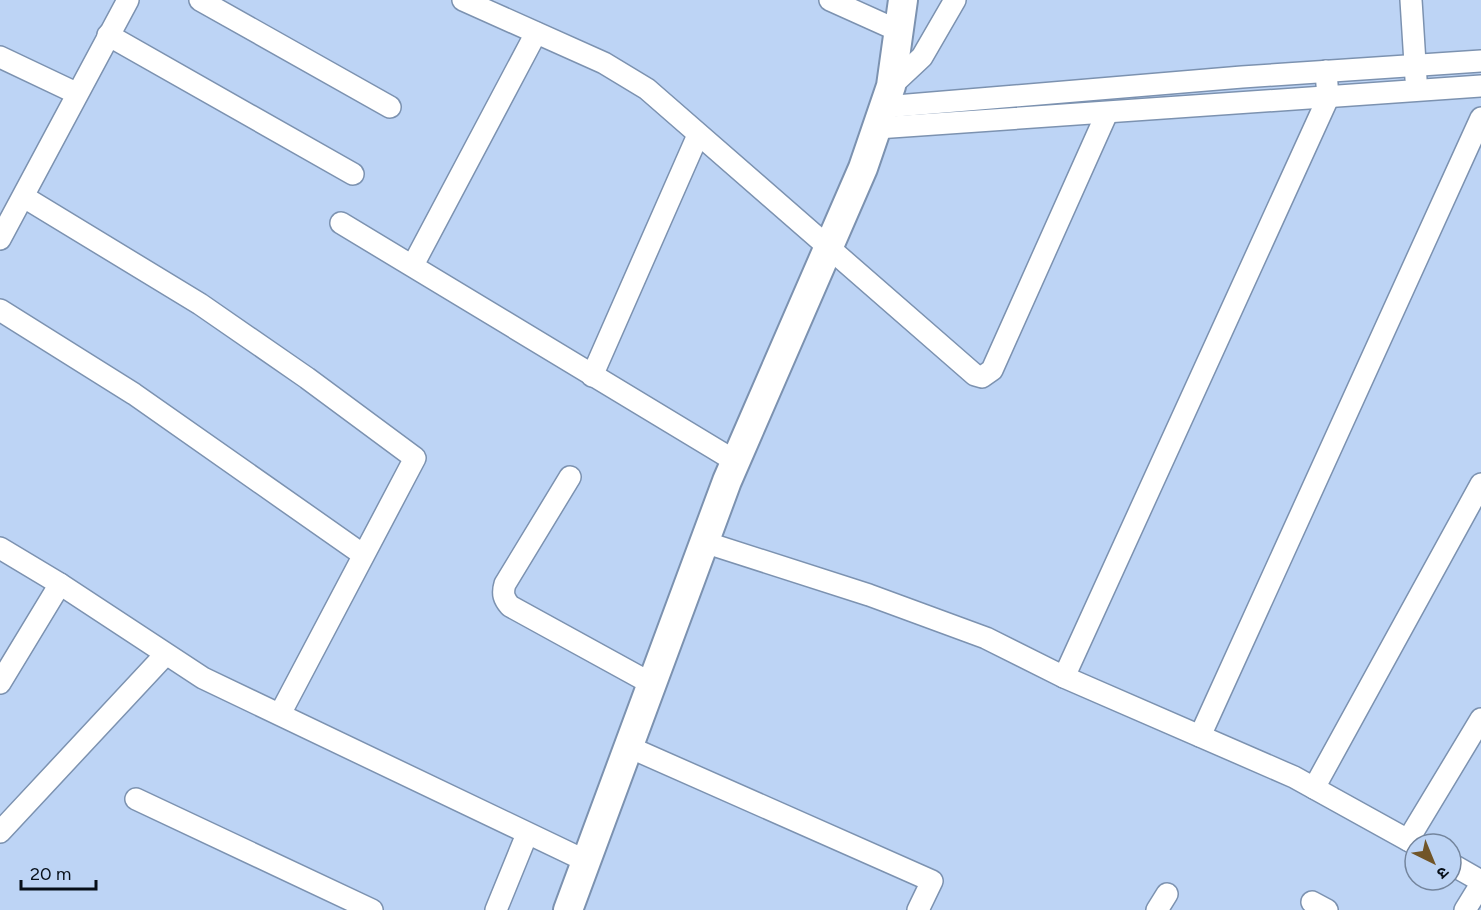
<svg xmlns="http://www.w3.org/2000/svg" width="1481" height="910" viewBox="0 0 1481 910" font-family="Figtree,'Noto Sans Devanagari',sans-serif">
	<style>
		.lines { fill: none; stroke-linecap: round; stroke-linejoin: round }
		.street-casing { stroke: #7c92b0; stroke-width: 24 }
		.secondary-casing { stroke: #7c92b0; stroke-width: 32 }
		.street { stroke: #fff; stroke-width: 21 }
		.secondary { stroke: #fff; stroke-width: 28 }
	</style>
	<rect width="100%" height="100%" fill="#bdd4f5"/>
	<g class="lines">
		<defs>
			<g id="street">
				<polyline points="200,0 390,107"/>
				<polyline points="463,0 604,63 647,89 975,375 982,377 992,370 1107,113"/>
				<polyline points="830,0 899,31"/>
				<polyline points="1411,0 1416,79"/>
				<polyline points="108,35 353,174"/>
				<polyline points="0,57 76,93"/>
				<polyline points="891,86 922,57 955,0"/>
				<polyline points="884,107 1242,77 1481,61"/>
				<polyline points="877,128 1481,86"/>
				<polyline points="24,197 200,304 307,378 415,458 280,714"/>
				<polyline points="341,223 735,461"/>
				<polyline points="0,239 128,0"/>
				<polyline points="413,265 536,33"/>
				<polyline points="0,310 134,394 362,554"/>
				<polyline points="592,376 698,135"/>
				<path d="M570,477L505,584C502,594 504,599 510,606L652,684"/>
				<polyline points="704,542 869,595 986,638 1064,677 1294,777 1415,844"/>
				<polyline points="0,548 60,584 203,678 586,861"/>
				<polyline points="1064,677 1328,98 1326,71"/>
				<polyline points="0,683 60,584"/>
				<polyline points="1200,736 1481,118"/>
				<polyline points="629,747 932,881 918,910"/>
				<polyline points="1314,788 1481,484"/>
				<polyline points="136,799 372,910"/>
				<polyline points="0,832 165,655"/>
				<polyline points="1408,840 1481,719"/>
				<polyline points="1451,864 1481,881"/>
				<polyline points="1312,902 1327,910"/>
				<polyline points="496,910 527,834"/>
				<polyline points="1157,910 1167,894"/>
				<polyline points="1465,910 1481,884"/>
			</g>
			<polyline id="secondary" points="568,910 727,481 863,168 891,86 903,0"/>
		</defs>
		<use href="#street" class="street-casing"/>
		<use href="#secondary" class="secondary-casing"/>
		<use href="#street" class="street"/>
		<use href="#secondary" class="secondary"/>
	</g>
	<g transform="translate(1433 862) rotate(137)"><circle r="28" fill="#bdd4f5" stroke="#74859d" stroke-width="1.5"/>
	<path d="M0-4.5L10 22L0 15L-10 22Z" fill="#715528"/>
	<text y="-9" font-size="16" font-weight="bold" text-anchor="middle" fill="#070f19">उ</text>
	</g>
	<path d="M21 880v9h75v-9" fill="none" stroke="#070f19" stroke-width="3"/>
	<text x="30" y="880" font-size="18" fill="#070f19" stroke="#bdd4f5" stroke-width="4.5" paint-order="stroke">20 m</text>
</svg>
